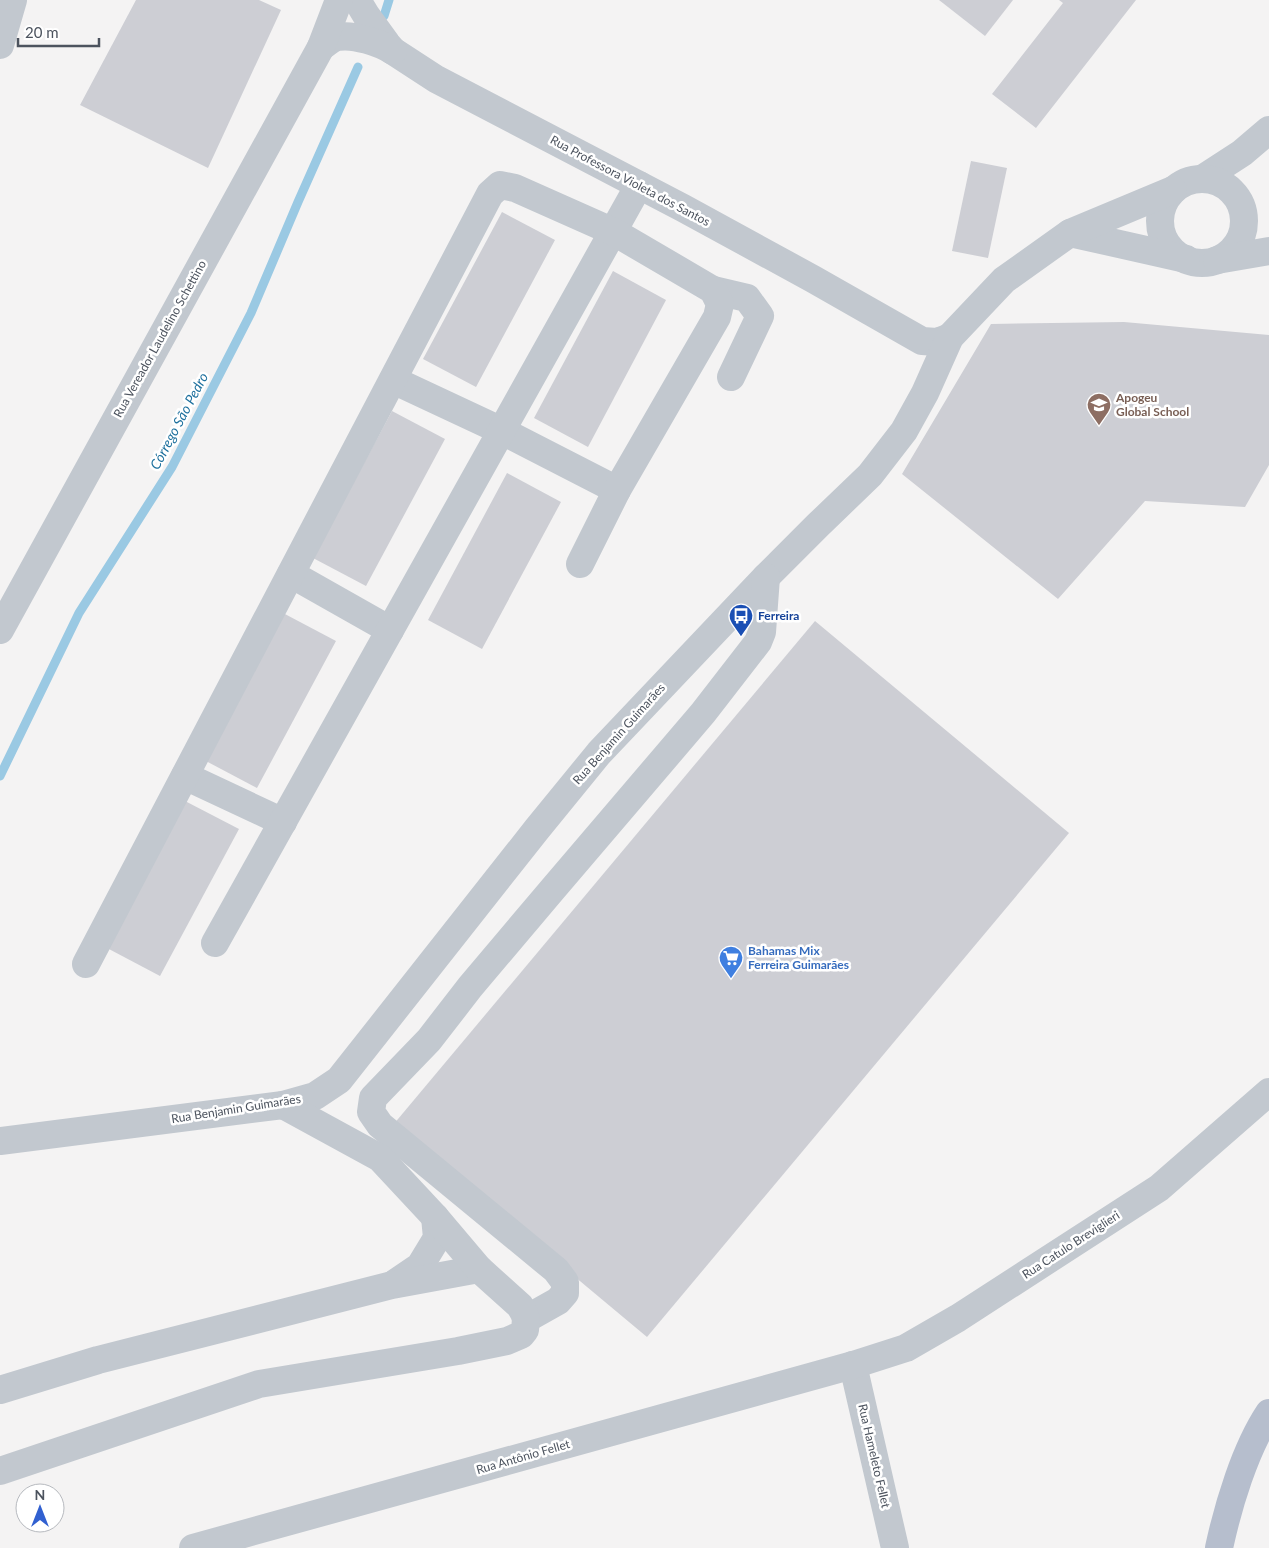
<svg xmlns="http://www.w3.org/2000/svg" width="1269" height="1548" viewBox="0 0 1269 1548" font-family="Lato,sans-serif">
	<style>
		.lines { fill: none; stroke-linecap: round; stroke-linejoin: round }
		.stream { stroke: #9ac9e3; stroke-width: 9 }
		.building { fill: #cdced4 }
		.minor { stroke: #c2c8cf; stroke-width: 28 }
		.major { stroke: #b6becd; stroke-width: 28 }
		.labels { text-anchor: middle; stroke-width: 5; stroke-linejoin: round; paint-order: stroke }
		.street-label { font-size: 12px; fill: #4c535e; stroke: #fff }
		.education-label { font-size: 12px; font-weight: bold; fill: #785e54; stroke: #fff; text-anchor: start }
		.transit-label { font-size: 12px; font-weight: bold; fill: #164399; stroke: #fff; text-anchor: start }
		.shop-label { font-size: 12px; font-weight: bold; fill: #366cbe; stroke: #fff; text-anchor: start }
		.water-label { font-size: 14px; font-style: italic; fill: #1f719e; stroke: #fff }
	</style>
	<rect width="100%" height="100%" fill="#f4f3f3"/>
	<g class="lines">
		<g class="stream">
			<polyline points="384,16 389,0"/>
			<polyline points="0,776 79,613 172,467 251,313 298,202 358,67"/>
		</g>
	</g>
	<g class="building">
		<polygon points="136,0 259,0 281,10 208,168 80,105"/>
		<polygon points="939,0 1013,0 985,36"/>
		<polygon points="1059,0 1136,0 1036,128 992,94 1063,3"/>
		<polygon points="971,161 1007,168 988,258 952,251"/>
		<polygon points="502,212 555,240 476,387 423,359"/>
		<polygon points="613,271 666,300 588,447 534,418"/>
		<polygon points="1124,322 1269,335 1269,465 1245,507 1145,501 1058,599 902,474 991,324"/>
		<polygon points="392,411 445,439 366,586 313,558"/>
		<polygon points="507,473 561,502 482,649 428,620"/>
		<polygon points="283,613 336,641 257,788 204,760"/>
		<polygon points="815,621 1069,833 647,1337 393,1125"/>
		<polygon points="185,801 239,829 160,976 107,948"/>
	</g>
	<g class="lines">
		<g class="minor">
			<polyline points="357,0 366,15 387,44 393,51 436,79 683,208 813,279 922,341 937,342 950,337"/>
			<polyline points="0,45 13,0"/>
			<path d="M321,47C326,44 332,38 338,37C354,34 380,43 393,51"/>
			<polyline points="1202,179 1242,153 1269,130"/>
			<circle cx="1202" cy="221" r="42"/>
			<polyline points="1070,233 1186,259"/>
			<polyline points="1217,260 1269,251"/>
			<polyline points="713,290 747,298 760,316 731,377"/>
			<polyline points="393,380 502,431 617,490"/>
			<polyline points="291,574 390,630"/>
			<polyline points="0,630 321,47 339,0"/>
			<polyline points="185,776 283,822"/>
			<polyline points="215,943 639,185"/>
			<polyline points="86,964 490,194 500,185 515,188 614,232 713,290 720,304 717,317 617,490 580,564"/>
			<polyline points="0,1141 283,1105 315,1096 339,1080 537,829 599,753 766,577 818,525 870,475 904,431 925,393 950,337 1004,280 1070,233 1173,190"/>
			<polyline points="395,1283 420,1266 437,1238 435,1217"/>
			<polyline points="526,1319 558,1301 565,1293 565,1282 556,1270 380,1125 371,1112 373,1098 429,1040 470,987 552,890 703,713 758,642 762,632 766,577"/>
			<polyline points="853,1365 895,1548"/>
			<polyline points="0,1390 98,1360 392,1285 479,1269"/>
			<polyline points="0,1471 259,1384 458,1351 507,1341 521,1335 525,1330 526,1319 524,1313 520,1306 479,1269 435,1217 380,1158 283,1105"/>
			<polyline points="193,1548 853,1365 906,1348 958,1318 1159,1188 1269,1092"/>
		</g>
		<path class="major" d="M1219,1548C1228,1506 1245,1449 1269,1413"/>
	</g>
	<defs>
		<symbol id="school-pin" viewBox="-11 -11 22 30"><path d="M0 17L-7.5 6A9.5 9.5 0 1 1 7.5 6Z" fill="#8d6e63" stroke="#fff"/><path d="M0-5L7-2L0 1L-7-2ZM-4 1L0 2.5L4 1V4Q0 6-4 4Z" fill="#fff"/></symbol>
		<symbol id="bus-pin" viewBox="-11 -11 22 30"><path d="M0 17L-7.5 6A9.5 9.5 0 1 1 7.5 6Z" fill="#1a4fb4" stroke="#fff"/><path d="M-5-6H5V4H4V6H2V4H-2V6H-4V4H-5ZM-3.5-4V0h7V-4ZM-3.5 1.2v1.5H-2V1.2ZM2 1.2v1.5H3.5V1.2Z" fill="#fff"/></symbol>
		<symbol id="supermarket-pin" viewBox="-11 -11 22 30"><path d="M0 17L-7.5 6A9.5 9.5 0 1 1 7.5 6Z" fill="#3f7fe0" stroke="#fff"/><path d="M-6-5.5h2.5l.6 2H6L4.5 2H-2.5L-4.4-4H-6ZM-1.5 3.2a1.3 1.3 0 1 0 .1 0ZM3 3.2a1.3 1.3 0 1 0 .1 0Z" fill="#fff"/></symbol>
	</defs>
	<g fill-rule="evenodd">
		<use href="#school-pin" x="1085" y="391" width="28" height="38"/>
		<use href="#bus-pin" x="727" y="602" width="28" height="38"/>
		<use href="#supermarket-pin" x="717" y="944" width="28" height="38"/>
	</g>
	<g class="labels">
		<g class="street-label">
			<text transform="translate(630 181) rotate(28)" y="4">Rua Professora Violeta dos Santos</text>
			<text transform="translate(160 339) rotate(-61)" y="4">Rua Vereador Laudelino Schettino</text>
			<text transform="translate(619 734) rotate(-48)" y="4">Rua Benjamin Guimarães</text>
			<text transform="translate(236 1109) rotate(-9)" y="4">Rua Benjamin Guimarães</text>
			<text transform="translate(1071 1245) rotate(-33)" y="4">Rua Catulo Breviglieri</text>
			<text transform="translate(874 1456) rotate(77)" y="4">Rua Hameleto Fellet</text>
			<text transform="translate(523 1457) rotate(-16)" y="4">Rua Antônio Fellet</text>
		</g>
		<g class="education-label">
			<text x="1116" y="402">Apogeu<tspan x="1116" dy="14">Global School</tspan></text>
		</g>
		<g class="transit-label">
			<text x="758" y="620">Ferreira</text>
		</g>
		<g class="shop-label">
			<text x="748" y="955">Bahamas Mix<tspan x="748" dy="14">Ferreira Guimarães</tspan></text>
		</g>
		<g class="water-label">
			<text transform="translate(179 421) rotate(-62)" y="5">Córrego São Pedro</text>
		</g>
	</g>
	<g transform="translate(40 1508)"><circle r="24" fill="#ffffff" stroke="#b7babf"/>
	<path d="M0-4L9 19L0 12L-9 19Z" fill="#3160d0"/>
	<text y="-8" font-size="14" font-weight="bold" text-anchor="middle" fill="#4c535e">N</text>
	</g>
	<path d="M18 38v8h81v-8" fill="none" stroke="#4c535e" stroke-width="2.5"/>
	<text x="25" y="38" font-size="15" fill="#4c535e" stroke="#ffffff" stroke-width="4" paint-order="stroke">20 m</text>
</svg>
